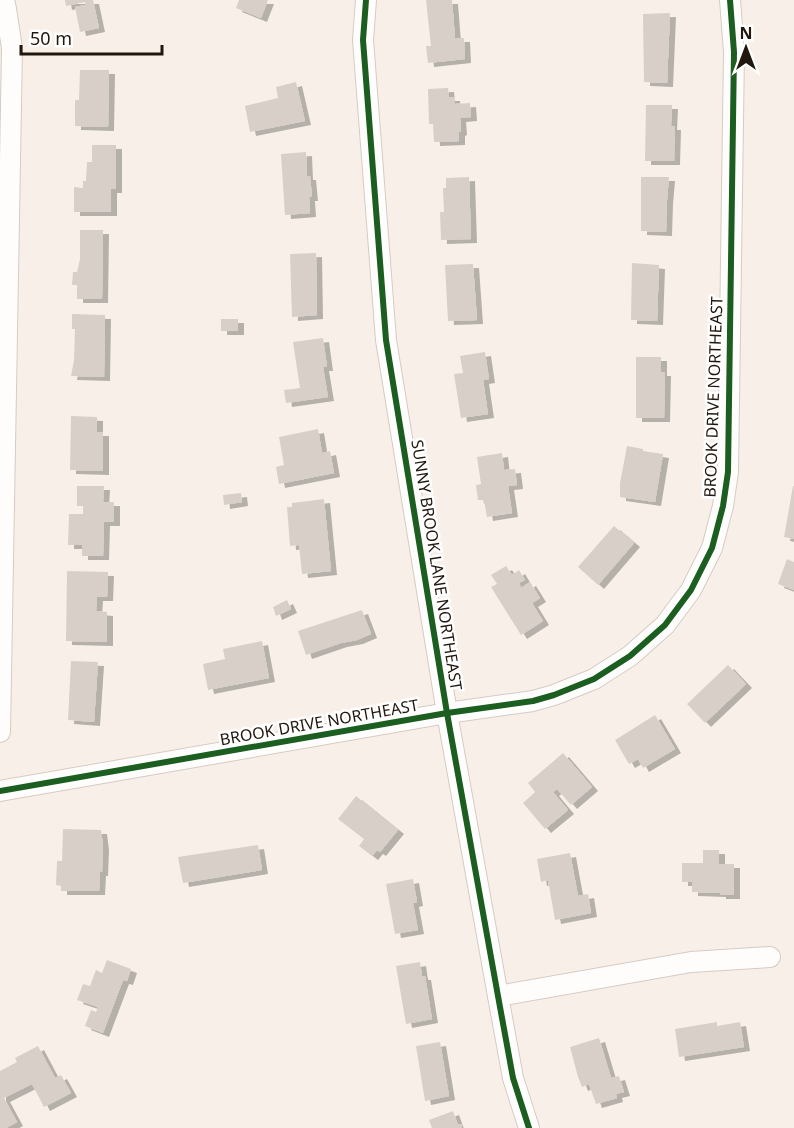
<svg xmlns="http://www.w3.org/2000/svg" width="794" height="1128" viewBox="0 0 794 1128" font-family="'Noto Sans',sans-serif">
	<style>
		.building { fill: #d8d0c8; filter: url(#shadow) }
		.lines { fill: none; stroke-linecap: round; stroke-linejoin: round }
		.street-casing { stroke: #d5cbc4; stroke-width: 22 }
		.street { stroke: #fefdfc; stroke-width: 20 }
		.cycleway-casing { stroke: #fff; stroke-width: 10 }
		.cycleway { stroke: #1b5e20; stroke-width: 6 }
		.labels { text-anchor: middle; stroke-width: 5; stroke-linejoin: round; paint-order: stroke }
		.street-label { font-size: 16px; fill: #21170f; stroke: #fff }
	</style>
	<defs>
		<filter id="shadow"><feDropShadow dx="6" dy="4" stdDeviation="0" flood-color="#0004"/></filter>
	</defs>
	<rect width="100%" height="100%" fill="#f8f0e8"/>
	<g class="building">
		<polygon points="65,0 93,0 99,28 80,32 75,7 85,5 85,2 66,6"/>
		<polygon points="239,0 268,0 261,18 236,8"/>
		<polygon points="426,0 452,0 455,38 464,38 465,59 428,63 426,46 431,46"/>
		<polygon points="670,13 667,83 644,82 643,14"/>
		<polygon points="80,70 109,70 108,127 75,126 75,100 79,100"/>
		<polygon points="296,82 305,121 250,132 245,106 278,98 276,87"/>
		<polygon points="448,88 449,97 454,97 455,104 470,103 471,117 460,118 461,131 459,132 459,141 434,142 433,124 429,124 428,89"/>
		<polygon points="646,105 672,105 671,126 675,126 674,161 645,161"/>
		<polygon points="92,145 116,145 116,189 111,189 111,212 74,212 74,187 83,188 83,181 86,181 87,162 92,162"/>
		<polygon points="306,152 307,176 310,176 312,197 309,197 310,213 285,215 281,154"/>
		<polygon points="469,177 471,239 441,240 440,212 444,212 443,188 446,188 446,178"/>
		<polygon points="641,177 669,177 667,200 666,232 641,231"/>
		<polygon points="80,230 103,230 102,299 77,299 77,285 72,285 73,272 77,272 80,259"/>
		<polygon points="316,253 317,315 292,317 290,254"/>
		<polygon points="632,263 659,265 657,321 631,320"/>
		<polygon points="473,264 477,320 448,321 445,265"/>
		<polygon points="72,314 105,315 104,377 71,376 74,360 75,329 72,329"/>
		<rect x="221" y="319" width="17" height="12"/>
		<polygon points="323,338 327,367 323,367 328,397 286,403 284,390 300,388 293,342"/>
		<polygon points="485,352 489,379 483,380 488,414 461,418 454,374 463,373 460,356"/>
		<polygon points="636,357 661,357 661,372 665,372 664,418 636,418"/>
		<polygon points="71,416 97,417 97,432 103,432 103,471 70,470"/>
		<polygon points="318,429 322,453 330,451 334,473 279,484 276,467 284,465 279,437"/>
		<polygon points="627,446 643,449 643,451 663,454 655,502 620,497 620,483"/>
		<polygon points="502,453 504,470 515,469 517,485 508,486 512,513 487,517 484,500 478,500 476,485 481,484 477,457"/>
		<polygon points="77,486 104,486 103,502 114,502 114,522 104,522 103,556 82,556 82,545 68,545 69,514 83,514 83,506 77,506"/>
		<polygon points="793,486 794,486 794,539 784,537"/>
		<polygon points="241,493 242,502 224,505 223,495"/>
		<polygon points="324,499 331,571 302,574 299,545 290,546 287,507 292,507 292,503"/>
		<polygon points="614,526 634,543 598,585 578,567"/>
		<polygon points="787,559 794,562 794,590 778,584"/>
		<polygon points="506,566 512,575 519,570 525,580 519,583 521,588 530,582 540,598 532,603 543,621 521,635 491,587 497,584 491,575"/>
		<polygon points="67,571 108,572 107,597 97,597 96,611 107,612 107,642 66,641"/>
		<polygon points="287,600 291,609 276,616 273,607"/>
		<polygon points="362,610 371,634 357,640 341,643 306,655 298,631"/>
		<polygon points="262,641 269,678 208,690 203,664 225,659 223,649"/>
		<polygon points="71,661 98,662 94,722 68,720"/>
		<polygon points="728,665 746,684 705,723 687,704"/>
		<polygon points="655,715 675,749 643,768 638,759 629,764 615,740"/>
		<polygon points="563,753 592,787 571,805 557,789 553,792 568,810 545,829 523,803 535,792 528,783"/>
		<polygon points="356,796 398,830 380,852 377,850 372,856 359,846 364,839 338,819"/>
		<polygon points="63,829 101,830 103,846 102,872 100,872 99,891 61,891 61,886 56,885 57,861 62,861"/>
		<polygon points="258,845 262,870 183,883 178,857"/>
		<polygon points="703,850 719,850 719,864 734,864 734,895 720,895 720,893 692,892 692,882 682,882 682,863 703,863"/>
		<polygon points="570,853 578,896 588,894 591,913 555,920 548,880 541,882 537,859"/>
		<polygon points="413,879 417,902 413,903 418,930 395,934 386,884"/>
		<polygon points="107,960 131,969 127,981 123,980 103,1033 85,1026 91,1010 96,1012 98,1007 77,1000 83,984 90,986 96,970 102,973"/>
		<polygon points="420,962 422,976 425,976 432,1019 406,1024 396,966"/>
		<polygon points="717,1022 717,1026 740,1022 744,1047 679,1057 675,1029"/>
		<polygon points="599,1038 611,1078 619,1076 624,1092 616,1094 617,1098 596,1104 589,1084 582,1087 578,1077 570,1047"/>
		<polygon points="440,1042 449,1096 425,1101 416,1046"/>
		<polygon points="38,1046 55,1078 61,1075 71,1093 44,1107 32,1084 4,1098 17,1122 6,1128 0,1128 0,1071 17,1062 15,1058"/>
		<polygon points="453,1111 458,1125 461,1124 462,1128 432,1128 429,1120"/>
	</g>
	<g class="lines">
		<defs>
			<g id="street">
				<polyline points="366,0 363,40 386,340 447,713 498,996 513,1078 529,1128"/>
				<polyline points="0,732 12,48 6,9 4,0"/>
				<polyline points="0,791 447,713 533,701 554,695 594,679 630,656 665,625 691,590 712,548 723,506 728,472 734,52 730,0"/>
				<polyline points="498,996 691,962 770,957"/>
			</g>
		</defs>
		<use href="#street" class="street-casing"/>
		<use href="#street" class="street"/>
		<defs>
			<g id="cycleway">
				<polyline points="366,0 363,40 386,340 447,713 498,996 513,1078 529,1128"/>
				<polyline points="0,791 447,713 533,701 554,695 594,679 630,656 665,625 691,590 712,548 723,506 728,472 734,52 730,0"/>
			</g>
		</defs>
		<use href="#cycleway" class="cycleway-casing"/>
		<use href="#cycleway" class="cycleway"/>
	</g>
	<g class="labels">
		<g class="street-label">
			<text transform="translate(713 397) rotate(-88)" y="6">BROOK DRIVE NORTHEAST</text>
			<text transform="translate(437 565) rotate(81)" y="6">SUNNY BROOK LANE NORTHEAST</text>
			<text transform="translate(319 722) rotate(-10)" y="6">BROOK DRIVE NORTHEAST</text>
		</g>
	</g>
	<g transform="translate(746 48)" stroke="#ffffff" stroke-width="4.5" paint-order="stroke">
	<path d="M0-4.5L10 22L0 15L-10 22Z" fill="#21170f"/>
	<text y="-9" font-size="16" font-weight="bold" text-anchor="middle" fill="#21170f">N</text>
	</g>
	<path d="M21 45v9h141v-9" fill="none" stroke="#21170f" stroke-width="3"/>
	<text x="30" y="45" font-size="18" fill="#21170f" stroke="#ffffff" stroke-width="4.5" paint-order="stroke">50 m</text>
</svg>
